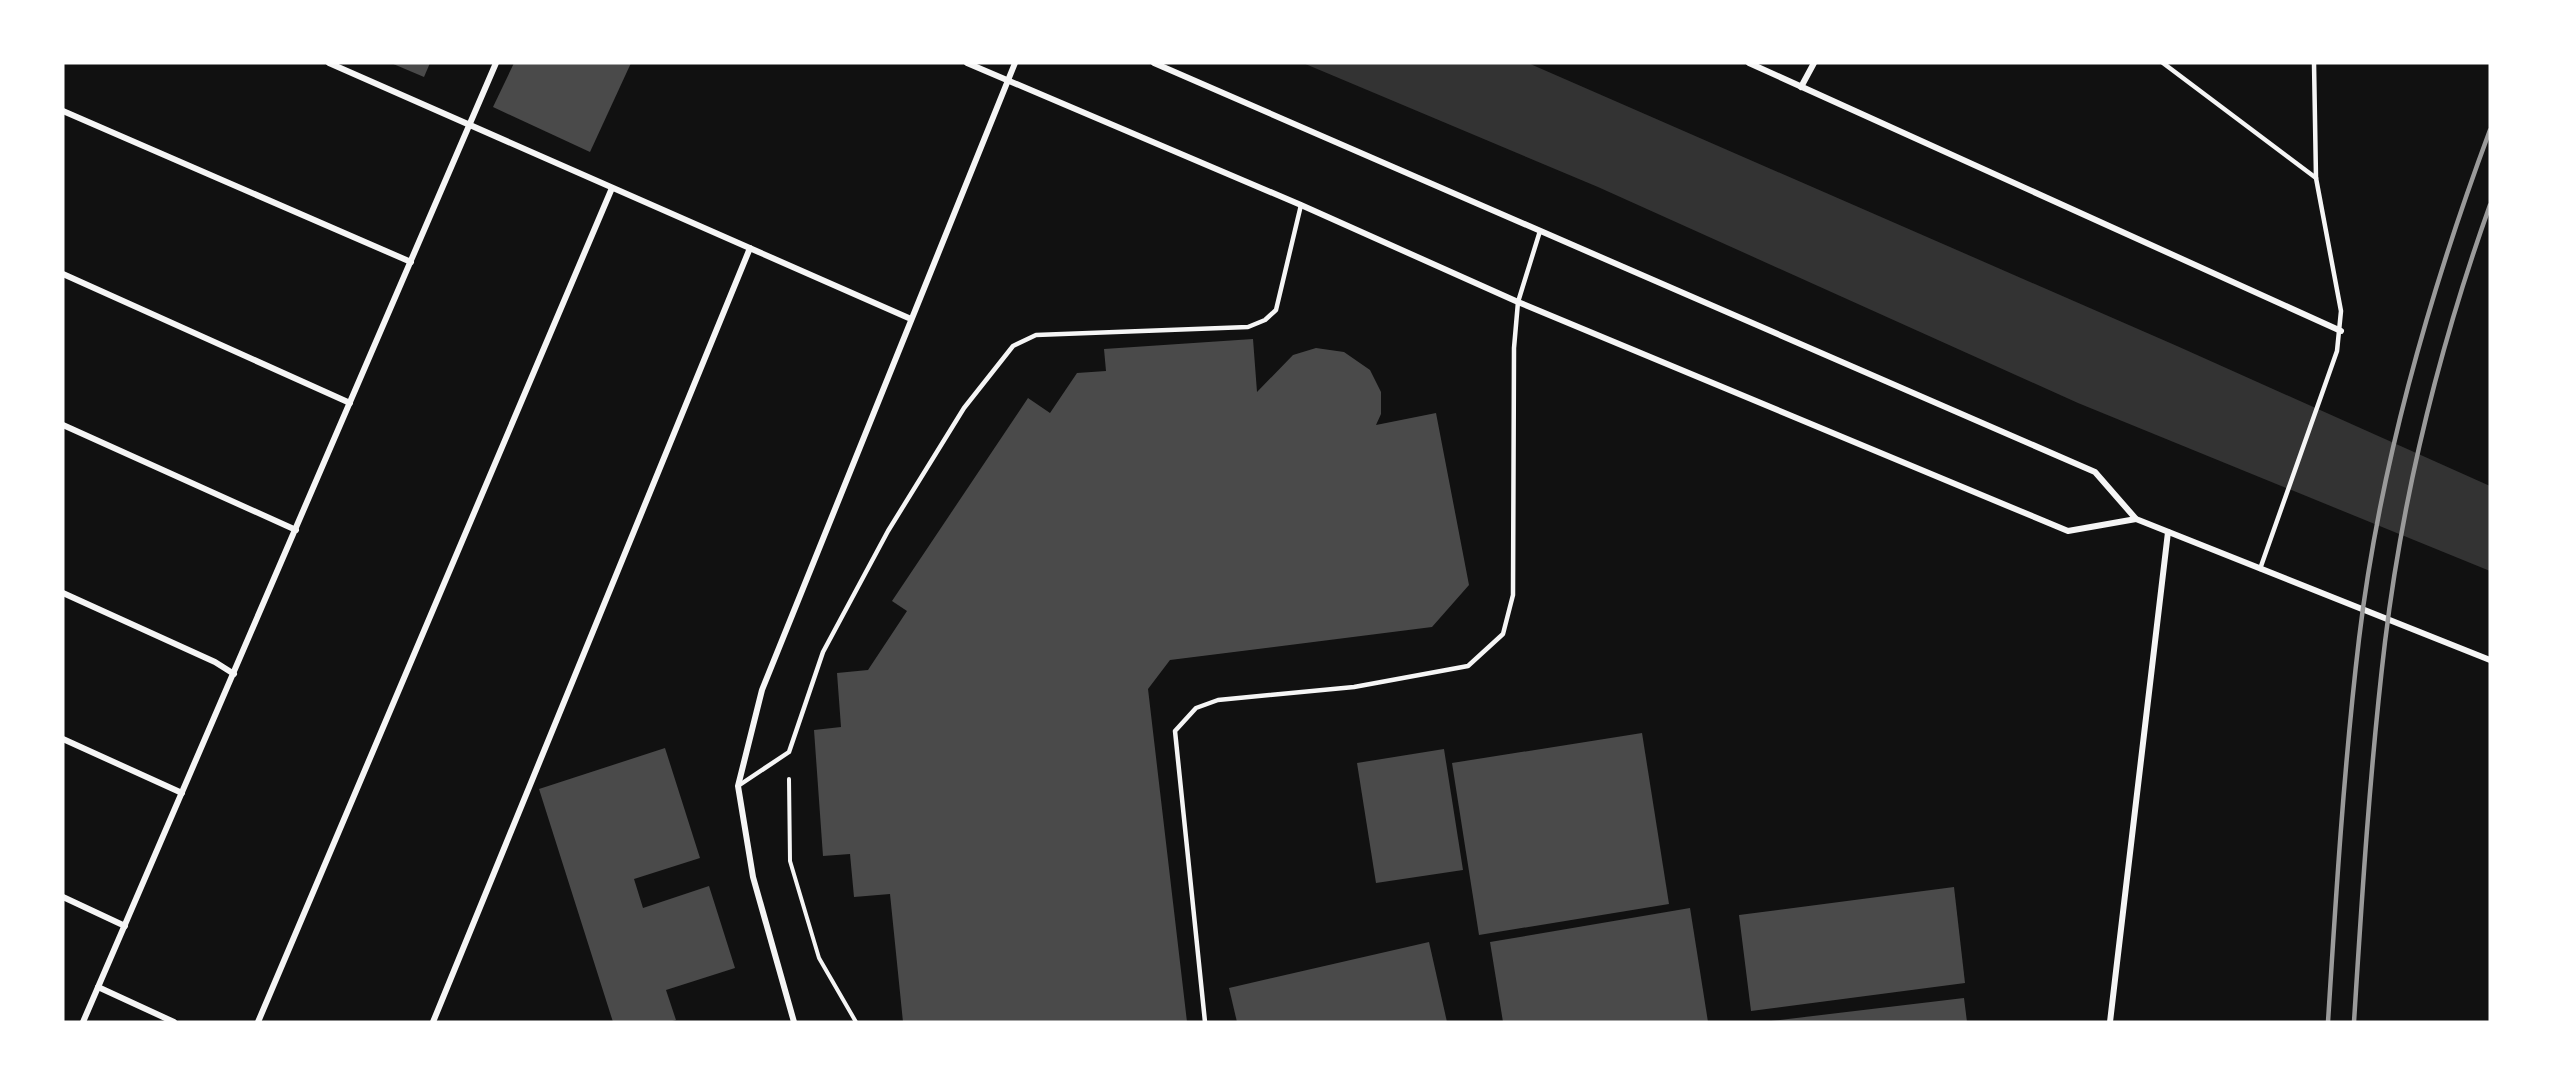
<svg xmlns="http://www.w3.org/2000/svg" width="2553" height="1085" viewBox="0 0 2553 1085" font-family="'Crimson Pro',serif">
	<style>
		.water { fill: #333 }
		.building { fill: #4a4a4a }
		.lines { fill: none; stroke-linecap: round; stroke-linejoin: round }
		.path { stroke: #f5f5f5; stroke-width: 4 }
		.service { stroke: #f5f5f5; stroke-width: 4.5 }
		.minor { stroke: #f5f5f5; stroke-width: 6 }
		.rail { stroke: #9a9a9a; stroke-width: 4.5 }
	</style>
	<rect width="100%" height="100%" fill="#111"/>
	<polygon class="water" points="1303,63 1528,63 2177,346 2490,486 2490,571 2078,403 1598,187"/>
	<g class="building">
		<polygon points="391,63 430,63 424,77"/>
		<polygon points="514,63 631,63 590,152 493,107"/>
		<polygon points="1253,339 1257,392 1293,355 1316,348 1344,352 1370,370 1381,392 1381,414 1376,425 1436,413 1469,585 1432,627 1170,660 1148,689 1187,1022 903,1022 890,894 854,897 850,854 823,856 814,730 841,727 837,673 868,670 907,611 892,601 1028,398 1050,413 1077,373 1106,371 1104,349"/>
		<polygon points="1642,733 1669,904 1479,935 1452,763"/>
		<polygon points="665,748 700,858 634,879 643,908 709,886 735,968 666,990 676,1020 669,1022 613,1022 539,789"/>
		<polygon points="1444,749 1463,870 1376,883 1357,763"/>
		<polygon points="1954,887 1965,983 1751,1011 1739,915"/>
		<polygon points="1690,908 1708,1022 1503,1022 1490,942"/>
		<polygon points="1429,942 1447,1022 1237,1022 1229,988"/>
		<polygon points="1964,998 1967,1022 1771,1022 1771,1021"/>
	</g>
	<g class="lines">
		<polyline class="path" points="789,779 790,861 819,958 856,1022"/>
		<g class="service">
			<polyline points="2163,63 2316,178"/>
			<polyline points="2260,569 2337,351 2341,311 2316,178 2314,63"/>
			<polyline points="738,786 789,752 823,652 888,531 964,408 1013,346 1036,335 1248,327 1265,320 1276,310 1301,205"/>
			<polyline points="1205,1022 1175,731 1196,708 1218,700 1354,687 1468,666 1503,634 1513,595 1514,348 1518,302 1540,231"/>
		</g>
		<g class="minor">
			<polyline points="329,63 911,319"/>
			<polyline points="967,63 1301,205 1518,302 2068,531 2136,519"/>
			<polyline points="1154,63 2095,472 2136,519 2490,660"/>
			<polyline points="1749,63 2341,331"/>
			<polyline points="1801,87 1814,63"/>
			<polyline points="63,111 411,262"/>
			<polyline points="63,274 350,403"/>
			<polyline points="63,425 296,530"/>
			<polyline points="63,593 215,662 234,674"/>
			<polyline points="63,739 182,793"/>
			<polyline points="63,897 125,926"/>
			<polyline points="98,987 174,1022"/>
			<polyline points="83,1022 496,63"/>
			<polyline points="258,1022 612,188"/>
			<polyline points="433,1022 750,248"/>
			<polyline points="794,1022 753,877 738,786 762,690 1015,63"/>
			<polyline points="2110,1022 2168,532"/>
		</g>
		<g class="rail">
			<path d="M2328,1022C2336,894 2344,766 2359,639C2380,464 2429,294 2490,130"/>
			<path d="M2354,1022C2362,895 2370,768 2385,642C2403,494 2440,345 2490,205"/>
		</g>
	</g>
	<rect width="2553" height="1085" fill="none" stroke="#ffffff" stroke-width="129"/>
</svg>
